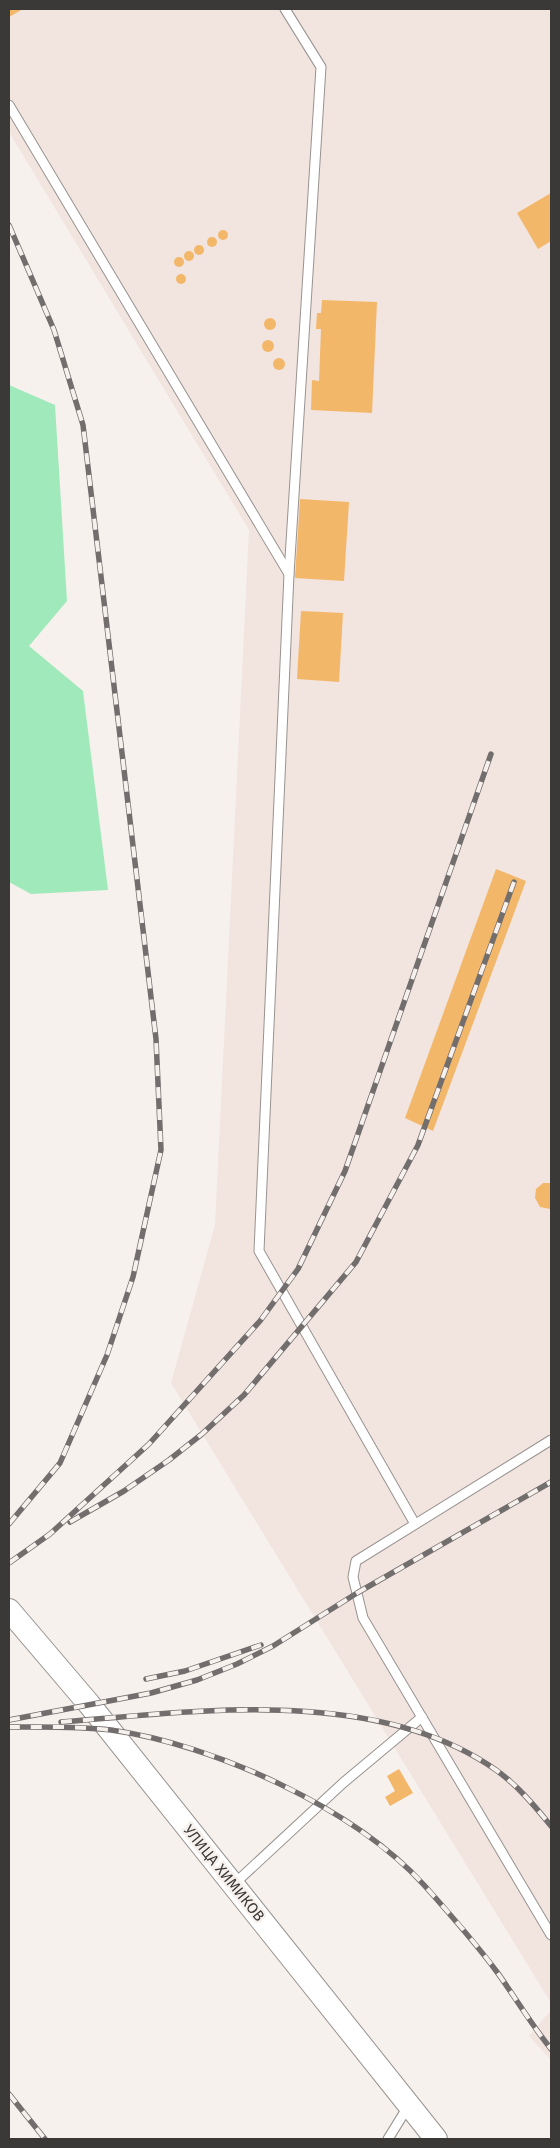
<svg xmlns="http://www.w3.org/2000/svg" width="560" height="2148" viewBox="0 0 560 2148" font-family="'Fira Sans',sans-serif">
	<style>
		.built { fill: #f2e4df }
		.green { fill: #a0e9ba }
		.building { fill: #f3b76a }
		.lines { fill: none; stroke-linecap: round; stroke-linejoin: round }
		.service-casing { stroke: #989390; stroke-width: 11 }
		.tertiary-casing { stroke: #989390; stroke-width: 24 }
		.service { stroke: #fff; stroke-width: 9 }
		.tertiary { stroke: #fff; stroke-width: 22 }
		.rail-casing { stroke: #726e6d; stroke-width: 5.5 }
		.rail { stroke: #f7f1ee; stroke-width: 4; stroke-dasharray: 11; stroke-linecap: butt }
		.labels { text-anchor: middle; stroke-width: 5; stroke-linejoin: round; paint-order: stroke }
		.street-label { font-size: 15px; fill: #3b3838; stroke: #f7f1ee }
	</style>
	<rect width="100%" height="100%" fill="#f7f1ee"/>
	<g class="built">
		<polygon points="9,9 551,9 551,2003 171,1383 215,1225 249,530 9,132"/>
		<polygon points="551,2010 551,2060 529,2036"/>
	</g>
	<polygon class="green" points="9,385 55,405 67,601 29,646 83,691 108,890 31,894 9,882"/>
	<g class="building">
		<polygon points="9,9 23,9 9,17"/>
		<polygon points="551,193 551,241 538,249 517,213"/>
		<circle cx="223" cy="235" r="5"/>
		<circle cx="212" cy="242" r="5"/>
		<circle cx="199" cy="250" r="5"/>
		<circle cx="189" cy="256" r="5"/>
		<circle cx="179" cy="262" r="5"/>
		<circle cx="181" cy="279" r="5"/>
		<polygon points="322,300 377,302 372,413 311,410 312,380 319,381 321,329 316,329 317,313 321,313"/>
		<circle cx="270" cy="324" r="6"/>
		<circle cx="268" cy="346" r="6"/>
		<circle cx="279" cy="364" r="6"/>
		<polygon points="300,499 349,502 344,581 295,578"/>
		<polygon points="301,611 343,613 339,682 297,679"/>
		<polygon points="496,869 526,881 433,1131 405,1118"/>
		<polygon points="543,1183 551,1183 550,1209 540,1207 535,1198 536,1189"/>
		<polygon points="399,1769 413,1793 390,1806 385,1797 395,1791 387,1776"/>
	</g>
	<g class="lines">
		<defs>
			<g id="service">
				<polyline points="285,9 321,67 289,574 259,1251 415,1524"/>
				<polyline points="9,105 289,574"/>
				<polyline points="551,1440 356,1561 353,1577 363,1618 551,1935"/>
				<polyline points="233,1885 343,1783 422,1717"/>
				<polyline points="388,2139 409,2105"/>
			</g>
			<polyline id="tertiary" points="9,1610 89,1704 436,2139"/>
		</defs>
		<use href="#service" class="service-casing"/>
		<use href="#tertiary" class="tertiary-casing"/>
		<use href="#service" class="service"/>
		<use href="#tertiary" class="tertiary"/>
		<defs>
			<g id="rail">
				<polyline points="9,225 54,330 83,425 156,1039 161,1150 133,1277 107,1355 60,1463 9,1524"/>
				<polyline points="70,1522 124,1491 169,1460 202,1434 244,1395 356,1262 418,1145 514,882"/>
				<polyline points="9,1563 50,1534 149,1444 260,1321 298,1269 345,1171 491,754"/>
				<polyline points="146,1679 185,1671 261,1645"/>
				<polyline points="9,1720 151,1693 197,1680 237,1664 273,1646 357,1593 551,1482"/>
				<path d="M61,1722C198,1711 377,1686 496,1770C517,1785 534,1805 551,1826"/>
				<path d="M9,1727C42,1727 77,1726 111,1730C213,1744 354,1808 424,1885C449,1913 474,1941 497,1972C515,1997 531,2024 551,2049"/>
				<polyline points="9,2094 45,2139"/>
			</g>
		</defs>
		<use href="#rail" class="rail-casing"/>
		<use href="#rail" class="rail"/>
	</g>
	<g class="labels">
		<g class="street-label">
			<text transform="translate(224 1873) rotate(51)" y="5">УЛИЦА ХИМИКОВ</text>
		</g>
	</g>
	<rect width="560" height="2148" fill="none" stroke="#3b3838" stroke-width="20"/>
</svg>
